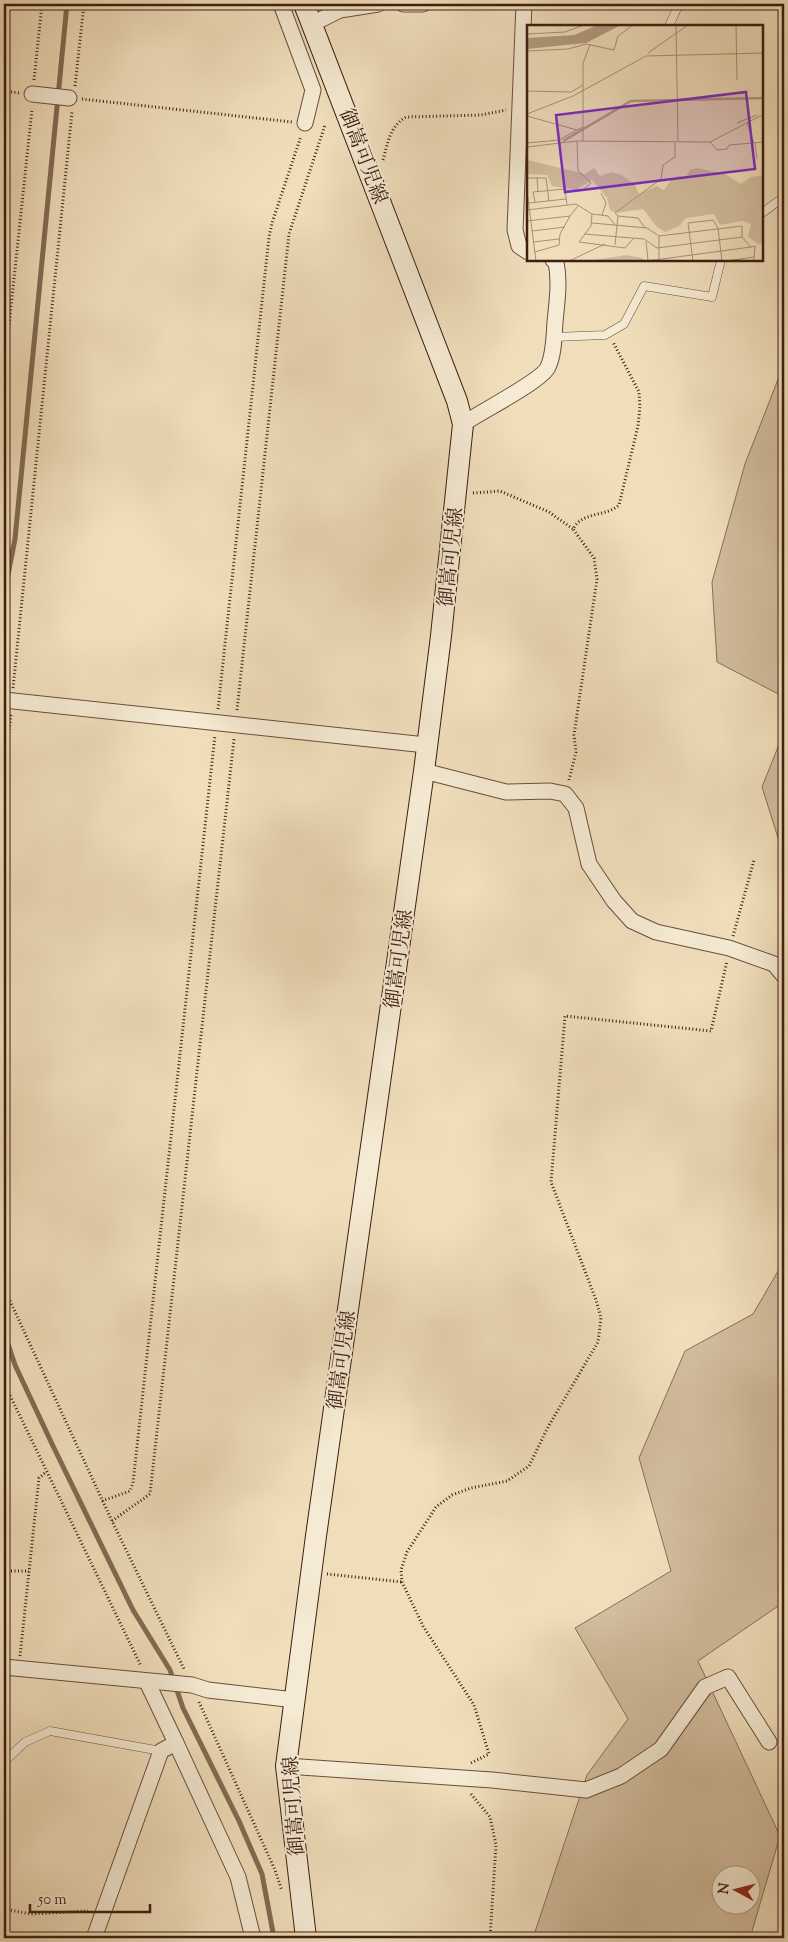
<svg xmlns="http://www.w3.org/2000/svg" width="788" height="1942" viewBox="0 0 788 1942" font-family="'Sorts Mill Goudy','Noto Serif JP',serif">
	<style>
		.green { fill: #d2bd9e; stroke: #886e58; fill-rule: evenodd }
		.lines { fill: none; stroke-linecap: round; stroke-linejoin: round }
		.stream { stroke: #846a54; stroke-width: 5 }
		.lane-casing { stroke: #6a4e3c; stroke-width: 9 }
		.street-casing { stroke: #6a4e3c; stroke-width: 17 }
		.secondary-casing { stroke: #3d1e11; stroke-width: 22 }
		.path { stroke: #3d1e11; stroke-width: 3; stroke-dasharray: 1 2.5; stroke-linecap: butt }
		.lane { stroke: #f5ead3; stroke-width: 8 }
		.street { stroke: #f5ead3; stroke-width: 15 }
		.secondary { stroke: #f5ead3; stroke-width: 20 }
		.labels { text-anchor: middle; stroke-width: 4; stroke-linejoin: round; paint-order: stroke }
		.street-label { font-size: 20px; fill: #3d1e11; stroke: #f5ead3 }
		.inset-river { fill: none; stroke: #b39d81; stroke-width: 2.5 }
		.inset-road { fill: none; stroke: #a89177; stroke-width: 1 }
		.view { fill: #7b2cbf; fill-opacity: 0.15; stroke: #7b2cbf; stroke-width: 2.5 }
		.inset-edge { fill: none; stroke: #3d1e11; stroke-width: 2.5 }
	</style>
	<rect width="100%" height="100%" fill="#f0debb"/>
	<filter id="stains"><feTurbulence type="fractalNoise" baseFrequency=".004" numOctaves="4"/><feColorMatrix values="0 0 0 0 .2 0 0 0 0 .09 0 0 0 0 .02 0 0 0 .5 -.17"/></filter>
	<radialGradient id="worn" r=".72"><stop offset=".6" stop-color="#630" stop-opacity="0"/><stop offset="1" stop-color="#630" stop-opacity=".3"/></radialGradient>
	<g class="green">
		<polygon points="784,364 784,697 717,662 712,582 745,464"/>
		<polygon points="784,732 784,857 762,787"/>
		<path d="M784,1261V1602L698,1661L780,1836L750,1938H533L587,1775L628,1719L575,1628L671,1571L639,1458L685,1351L753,1314ZM720,1874H750V1904H720Z"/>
	</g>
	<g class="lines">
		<g class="stream">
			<polyline points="4,595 15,539 67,4"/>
			<polyline points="4,1332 15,1365 53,1446 133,1610 170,1670 183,1708 239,1821 262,1874 274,1938"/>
		</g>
		<defs>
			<g id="lane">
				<polyline points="669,26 679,4"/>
				<polyline points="762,213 784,197"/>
				<polyline points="554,337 605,335 624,324 644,286 712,297 721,260"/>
				<polyline points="4,1762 25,1742 50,1731 161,1751"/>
			</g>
			<g id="street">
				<polyline points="281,4 313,90 305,123"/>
				<polyline points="403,4 423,4"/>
				<polyline points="524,4 515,230 519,246 528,252"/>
				<polyline points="312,24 340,10 378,4"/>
				<polyline points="32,94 69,98"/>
				<path d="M463,424C480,412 542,381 548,367C554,354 554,337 555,322C557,301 560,282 556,262L553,260"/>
				<polyline points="4,700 426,745"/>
				<polyline points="424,771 506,792 550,791 565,794 576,808 589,864 614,901 632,921 656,932 729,948 774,964 784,976"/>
				<polyline points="4,1667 192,1685 208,1690 295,1700"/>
				<polyline points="176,1743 238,1877 253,1938"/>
				<polyline points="286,1766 492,1780 586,1790 621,1776 661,1749 705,1687 728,1677 769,1742"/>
				<polyline points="94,1938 161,1751 176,1743 147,1682"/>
			</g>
			<polyline id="secondary" points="304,4 457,401 463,424 441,636 424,771 316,1536 286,1766 306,1938"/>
		</defs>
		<use href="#lane" class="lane-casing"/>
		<use href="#street" class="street-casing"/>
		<use href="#secondary" class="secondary-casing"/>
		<g class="path">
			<polyline points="34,80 42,4"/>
			<polyline points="75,86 84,4"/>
			<polyline points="4,91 19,93"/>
			<polyline points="82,99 292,122"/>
			<path d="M383,160C388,143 389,127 406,117L481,115L506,110"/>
			<polyline points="4,373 32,109"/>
			<polyline points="473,493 500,491 549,512 573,529"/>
			<polyline points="13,688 72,112"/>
			<polyline points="218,709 269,237 272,223 301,136"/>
			<polyline points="237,710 289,234 325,125"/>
			<polyline points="4,775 11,714"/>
			<path d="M569,780L576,752L574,735L597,579L594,558L573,529C583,511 606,517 619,505L638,426L640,407L639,392L613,342"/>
			<polyline points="733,936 754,860"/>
			<polyline points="4,1288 112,1521 184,1669"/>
			<polyline points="4,1383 141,1666"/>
			<polyline points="102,1501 130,1491 133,1483 215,735"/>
			<polyline points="112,1521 150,1494 234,739"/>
			<polyline points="4,1571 29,1571"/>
			<polyline points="327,1574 402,1582"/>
			<polyline points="20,1656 39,1478 46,1472"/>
			<polyline points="199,1702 275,1870 282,1891"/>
			<polyline points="471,1763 489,1754 474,1705 423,1626 402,1582 401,1570 407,1552 436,1507 452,1495 471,1488 507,1481 529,1466 548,1427 598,1342 601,1318 596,1300 551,1182 565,1016 711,1031 727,961"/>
			<polyline points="471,1794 490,1817 496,1845 490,1938"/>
			<polyline points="4,1909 31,1914 88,1911"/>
		</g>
		<use href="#lane" class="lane"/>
		<use href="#street" class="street"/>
		<use href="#secondary" class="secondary"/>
	</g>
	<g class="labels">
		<g class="street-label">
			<text transform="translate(364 156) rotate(69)" y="7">御嵩可児線</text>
			<text transform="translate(450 557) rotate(-84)" y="7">御嵩可児線</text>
			<text transform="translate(398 959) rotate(-82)" y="7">御嵩可児線</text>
			<text transform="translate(341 1360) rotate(-82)" y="7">御嵩可児線</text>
			<text transform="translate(293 1806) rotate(-94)" y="7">御嵩可児線</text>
		</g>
	</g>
	<g transform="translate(527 25)">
		<rect width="236" height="236" fill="#f0debb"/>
		<path d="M0,135L58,149L67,143L73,151L84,147L95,150L108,160L112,169L130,161L137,165L145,154L151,151L159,153L163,145L170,143L198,149L214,159L224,152L236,150V218L231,219L221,211L224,199L215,196L193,200L187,189L159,193L152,201L138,207L130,202L116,184L89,188L83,185L80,173L65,155L49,165L25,161L20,150L0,149ZM99,230L116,233L115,236H62Z" fill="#d2bd9e"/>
		<path d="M71,0H94L59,18L0,24V13L47,10Z" fill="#b39d81"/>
		<path class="inset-river" d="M36,116L104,76L237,73"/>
		<path class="inset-road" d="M149,0L151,116M209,0L210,55M0,9L38,7L57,0M0,26L41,24L59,19L87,25L91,11L106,0M121,28L161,0M0,66L44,67L56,60M0,89L46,71L119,31L237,28M0,91L50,105L56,102M210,98L230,90M220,98L227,118M50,116L51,146L64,158L58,163M56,116V38L63,20M183,117L190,125L200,124L202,120L237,117M0,118L32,115L50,105M228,118L230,134M0,122L50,116L183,117L237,89M10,152L11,167M0,153H19L22,176M0,166L9,236M74,168L79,178L75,190M8,177L6,167L38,164L40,180M2,178L39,174M0,185L49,179L65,189L81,191L88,200M65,189L64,201L52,217L98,223L107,213M91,191L111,193L118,203M0,196L43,191L51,181M65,198L120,203L132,211L215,201V212L224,222L228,221L227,236M5,206L38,202M57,209L117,214L130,223L215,212M6,217L32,214M119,217L121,235M88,220L91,191L88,188L134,154L136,140L148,132V118M8,227L32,220L33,209L43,191M132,234V211M42,236L78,219M120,236L224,222M166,236L161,198L186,195L191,203L195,236M199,236L227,232"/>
		<path class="view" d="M219,67L228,144L38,167L29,90Z"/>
		<rect width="236" height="236" class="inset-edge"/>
	</g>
	<rect width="788" height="1942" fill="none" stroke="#f0debb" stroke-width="20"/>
	<rect x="5" y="5" width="778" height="1932" fill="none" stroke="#3d1e11" stroke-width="2.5"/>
	<rect x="10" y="10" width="768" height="1922" fill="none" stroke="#3d1e11"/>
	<g transform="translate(736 1890) rotate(277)"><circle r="24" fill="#f5ead3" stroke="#ab9885"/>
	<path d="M0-4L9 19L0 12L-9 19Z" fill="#8f2418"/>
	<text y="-8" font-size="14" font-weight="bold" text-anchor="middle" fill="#3d1e11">N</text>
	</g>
	<path d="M30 1904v8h120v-8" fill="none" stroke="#3d1e11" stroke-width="2.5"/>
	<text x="38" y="1904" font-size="15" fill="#3d1e11" stroke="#f5ead3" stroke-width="4" paint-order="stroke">50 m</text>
	<rect width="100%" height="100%" filter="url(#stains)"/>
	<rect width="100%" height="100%" fill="url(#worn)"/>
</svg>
